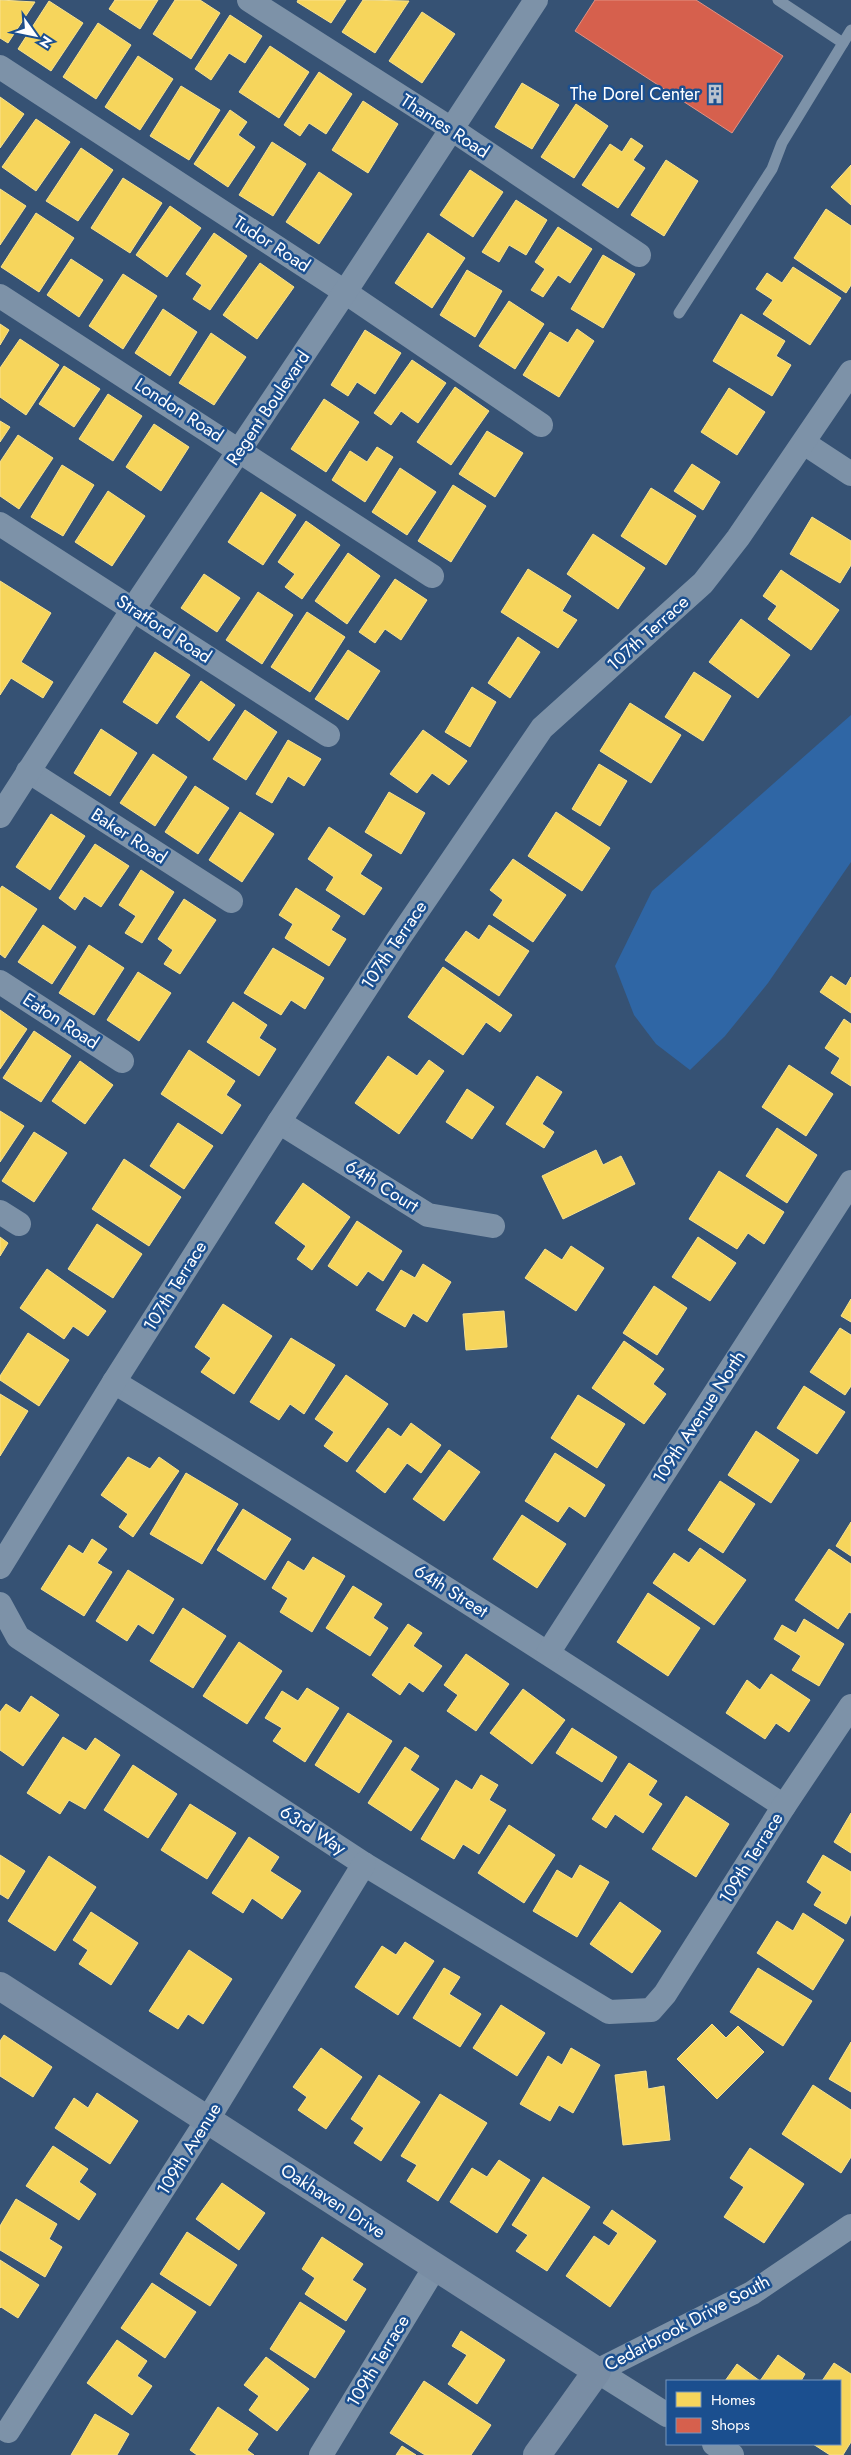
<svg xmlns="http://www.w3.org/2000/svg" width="851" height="2455" viewBox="0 0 851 2455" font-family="Jost,sans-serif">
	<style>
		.green { fill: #2f66a5 }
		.homes { fill: #f6d55c; stroke: #f9e28d }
		.shops { fill: #d6604d; stroke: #e29082 }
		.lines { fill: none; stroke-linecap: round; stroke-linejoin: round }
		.lane { stroke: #7d92a8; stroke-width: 11 }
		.street { stroke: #7d92a8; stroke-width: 24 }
		.secondary { stroke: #798da4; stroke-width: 28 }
		.labels { text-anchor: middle; stroke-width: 5; stroke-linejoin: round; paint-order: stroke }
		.poi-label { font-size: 18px; fill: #fff; stroke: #1b4f8f; text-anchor: end }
		.street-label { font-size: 18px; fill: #fff; stroke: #1b4f8f }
	</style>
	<rect width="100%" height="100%" fill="#365274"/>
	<polygon class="green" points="851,715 851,862 768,983 725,1036 690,1070 656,1044 634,1015 615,966 652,891"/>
	<g class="homes">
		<polygon points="0,0 35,2 8,43 0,38"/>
		<polygon points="115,0 158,0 140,29 109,9"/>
		<polygon points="175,0 200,0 220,13 191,59 153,34"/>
		<polygon points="298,0 346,0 331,23 297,2"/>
		<polygon points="363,0 409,1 375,53 342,32"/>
		<polygon points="49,1 83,23 51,71 18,49"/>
		<polygon points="422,12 455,34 422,83 389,61"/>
		<polygon points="230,15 262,36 245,63 229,53 211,80 195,69"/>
		<polygon points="98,23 131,45 96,99 63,77"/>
		<polygon points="270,46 309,72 279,118 239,92"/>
		<polygon points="138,56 173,79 140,130 105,107"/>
		<polygon points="319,72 352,94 326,134 309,123 300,136 284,125"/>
		<polygon points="522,83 559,105 532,149 495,127"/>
		<polygon points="181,86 220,110 189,160 150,136"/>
		<polygon points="0,97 24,114 0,148"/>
		<polygon points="363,101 398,124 368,173 332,150"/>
		<polygon points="576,104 608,126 574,178 541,157"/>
		<polygon points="230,110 247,122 238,135 255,147 228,187 194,164"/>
		<polygon points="36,119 70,142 36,191 2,167"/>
		<polygon points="631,138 643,146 633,160 645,168 618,208 582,185 610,144 622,152"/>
		<polygon points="272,142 306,164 273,216 239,195"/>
		<polygon points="81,148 113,170 78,221 46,201"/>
		<polygon points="666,160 698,181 664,236 631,215"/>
		<polygon points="851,165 851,205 831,187"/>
		<polygon points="470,170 503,192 473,237 440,215"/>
		<polygon points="319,172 352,194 319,244 286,222"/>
		<polygon points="123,178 162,203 130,253 91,228"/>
		<polygon points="0,189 26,206 0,245"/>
		<polygon points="516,200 547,220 526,255 509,245 499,262 482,252"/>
		<polygon points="170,206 201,228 167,277 136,255"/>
		<polygon points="826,209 851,226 851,285 846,293 794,258"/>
		<polygon points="36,213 74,238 39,292 1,267"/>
		<polygon points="558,227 592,249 570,283 558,275 543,297 531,290 545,269 535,262"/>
		<polygon points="214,233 247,256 210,310 193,299 202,285 186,274"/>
		<polygon points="428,233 465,258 432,308 395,283"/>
		<polygon points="603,255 635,274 603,328 571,309"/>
		<polygon points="71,259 103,280 79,317 47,295"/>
		<polygon points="260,263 294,287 257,339 223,315"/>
		<polygon points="793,267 841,298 810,345 763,314 773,300 756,289 767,273 782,283"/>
		<polygon points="467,270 502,291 475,337 440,315"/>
		<polygon points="123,274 157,296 123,349 89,326"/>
		<polygon points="509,301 544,324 515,369 479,346"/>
		<polygon points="163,309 197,332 170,376 135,353"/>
		<polygon points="741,314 785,341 776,356 791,365 772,396 713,361"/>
		<polygon points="0,324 9,330 0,345"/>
		<polygon points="577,329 594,341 559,397 523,375 550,332 568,343"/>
		<polygon points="365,330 401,353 375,394 357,382 348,396 331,385"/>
		<polygon points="211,333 246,357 214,405 179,383"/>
		<polygon points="20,339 59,365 26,415 0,397 0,368"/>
		<polygon points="412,360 446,383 418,423 401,411 391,425 374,413"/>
		<polygon points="64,366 100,389 74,427 39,404"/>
		<polygon points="455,387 489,411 451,465 417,442"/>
		<polygon points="729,388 765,412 737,455 701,432"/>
		<polygon points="108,394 142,416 113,461 79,439"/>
		<polygon points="324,399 359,422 326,472 291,449"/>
		<polygon points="0,421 10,427 0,442"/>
		<polygon points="154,424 189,447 161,491 126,467"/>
		<polygon points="487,431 523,453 495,497 459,474"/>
		<polygon points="18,435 53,458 19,509 0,496 0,462"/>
		<polygon points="377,447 393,457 365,502 332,480 350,451 367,462"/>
		<polygon points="692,464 720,482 703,510 674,491"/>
		<polygon points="62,465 94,485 63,536 31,517"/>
		<polygon points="400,468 436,492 407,535 372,512"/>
		<polygon points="453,485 486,506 451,562 418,541"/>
		<polygon points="651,488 696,516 666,565 621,536"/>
		<polygon points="108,491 145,516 112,566 75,542"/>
		<polygon points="261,492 296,515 263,565 228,542"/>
		<polygon points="812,517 851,541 851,565 840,583 790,554"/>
		<polygon points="306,521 340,545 302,599 285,587 295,574 278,562"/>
		<polygon points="593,534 645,568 618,609 567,574"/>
		<polygon points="348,553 380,576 347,624 315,601"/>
		<polygon points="528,569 571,596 562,611 577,620 558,648 501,612"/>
		<polygon points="781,570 839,610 811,650 768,619 777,606 763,596"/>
		<polygon points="204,574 240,598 217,632 181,608"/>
		<polygon points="395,579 427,600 401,640 385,629 375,643 359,632"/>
		<polygon points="0,581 51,613 21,662 53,682 43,698 11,678 0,695"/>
		<polygon points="258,592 293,615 262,664 226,640"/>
		<polygon points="307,612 345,637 310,692 271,667"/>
		<polygon points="741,619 790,655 758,698 709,662"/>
		<polygon points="518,637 540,652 510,698 488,683"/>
		<polygon points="348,650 380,671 348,720 315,699"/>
		<polygon points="155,652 190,675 157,724 123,702"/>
		<polygon points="694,672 731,696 703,741 665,717"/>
		<polygon points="201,681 235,705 209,741 176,717"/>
		<polygon points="472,687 496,702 470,747 445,732"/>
		<polygon points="630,703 681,735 651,783 600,751"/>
		<polygon points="245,710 277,732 246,780 213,759"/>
		<polygon points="101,729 137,753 110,796 74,773"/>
		<polygon points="423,730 467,761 449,785 432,773 417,793 390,774"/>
		<polygon points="288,740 321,759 304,786 288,776 272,803 256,794"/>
		<polygon points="153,754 187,777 155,826 120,803"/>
		<polygon points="599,764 627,781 600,826 572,809"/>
		<polygon points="195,786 229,808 198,854 165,832"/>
		<polygon points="389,792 425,813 401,854 365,832"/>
		<polygon points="240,812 274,834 242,882 209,860"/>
		<polygon points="556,812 610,848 582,891 528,856"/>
		<polygon points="51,814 85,836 50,890 16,867"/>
		<polygon points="329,827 372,855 360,874 382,888 364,915 326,890 334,877 308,859"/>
		<polygon points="95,844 129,866 101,907 84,896 75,910 59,898"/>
		<polygon points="513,859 566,895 533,942 493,915 503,900 490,890"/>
		<polygon points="141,870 174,892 142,943 125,933 136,916 119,905"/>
		<polygon points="2,886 37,909 5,958 0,954 0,889"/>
		<polygon points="296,888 340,916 331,930 346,939 329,966 285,938 293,924 279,915"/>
		<polygon points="184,899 216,920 180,974 164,964 173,950 158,939"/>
		<polygon points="43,925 76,947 52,984 18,962"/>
		<polygon points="489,925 529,951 499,996 445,960 466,931 479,940"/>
		<polygon points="89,945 124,968 94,1015 59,993"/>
		<polygon points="273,948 324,978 305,1009 291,1000 281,1015 244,993"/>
		<polygon points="443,967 512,1015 500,1032 486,1022 463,1055 408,1017"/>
		<polygon points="138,972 171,993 139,1041 107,1020"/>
		<polygon points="831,976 846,986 851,977 851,1013 820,992"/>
		<polygon points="233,1002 267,1025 259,1038 276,1049 259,1076 207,1042"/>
		<polygon points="0,1010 27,1029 0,1069"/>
		<polygon points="844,1019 851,1024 851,1086 831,1073 840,1058 825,1048"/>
		<polygon points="34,1031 71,1056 41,1102 3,1078"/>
		<polygon points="189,1050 235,1081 226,1095 241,1105 222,1134 161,1094"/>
		<polygon points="388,1056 417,1076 429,1060 444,1071 399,1134 355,1103"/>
		<polygon points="80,1061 113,1085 85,1124 52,1101"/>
		<polygon points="789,1065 833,1094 806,1136 762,1107"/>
		<polygon points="537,1076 562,1092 542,1124 554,1132 544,1148 506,1124"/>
		<polygon points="467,1089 494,1107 472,1139 446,1122"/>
		<polygon points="0,1111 24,1126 0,1162"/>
		<polygon points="178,1123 213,1146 184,1189 150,1166"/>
		<polygon points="777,1128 817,1155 787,1203 746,1176"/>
		<polygon points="34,1132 67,1153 34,1202 2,1181"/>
		<polygon points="596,1150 603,1165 621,1156 635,1184 563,1219 542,1176"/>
		<polygon points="124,1159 181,1197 149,1246 92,1209"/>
		<polygon points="719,1171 784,1212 764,1244 748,1233 737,1249 689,1219"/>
		<polygon points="303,1183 350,1217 312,1270 297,1259 306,1246 275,1223"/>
		<polygon points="357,1221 402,1251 383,1281 368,1271 357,1286 328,1266"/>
		<polygon points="97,1224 142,1254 113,1298 68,1269"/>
		<polygon points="0,1237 8,1243 0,1256"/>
		<polygon points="698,1237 736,1263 710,1301 672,1277"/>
		<polygon points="571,1246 604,1268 576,1311 525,1278 545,1249 562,1260"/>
		<polygon points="423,1264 451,1282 427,1322 413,1313 405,1327 376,1310 401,1270 415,1278"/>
		<polygon points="47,1269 106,1311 88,1336 73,1326 64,1339 20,1308"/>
		<polygon points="654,1286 687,1308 657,1355 623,1333"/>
		<polygon points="851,1299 851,1322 841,1316"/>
		<polygon points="223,1304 272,1336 234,1394 201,1372 211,1358 195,1347"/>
		<polygon points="504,1311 507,1347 466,1350 463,1314"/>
		<polygon points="840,1328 851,1335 851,1386 845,1395 810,1372"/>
		<polygon points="28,1333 69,1360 39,1406 0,1380 0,1376"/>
		<polygon points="291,1338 335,1365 304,1414 290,1404 279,1420 250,1402"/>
		<polygon points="624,1341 664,1369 653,1384 666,1394 644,1424 592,1388"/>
		<polygon points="346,1375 388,1404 347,1462 324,1446 334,1432 315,1419"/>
		<polygon points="804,1386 845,1412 817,1454 777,1428"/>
		<polygon points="0,1394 28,1411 0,1456"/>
		<polygon points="578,1395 625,1424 597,1468 551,1438"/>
		<polygon points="411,1423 441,1445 421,1473 407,1463 385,1493 356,1471 388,1428 401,1437"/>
		<polygon points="756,1431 799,1460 771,1503 728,1475"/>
		<polygon points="449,1450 480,1472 444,1521 413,1499"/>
		<polygon points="555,1453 605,1485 585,1517 569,1506 558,1522 525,1501"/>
		<polygon points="128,1457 150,1469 159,1457 179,1471 133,1537 119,1527 128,1514 101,1495"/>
		<polygon points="186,1473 238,1504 202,1564 150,1534"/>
		<polygon points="720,1481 755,1504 723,1553 688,1530"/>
		<polygon points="243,1509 291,1539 265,1580 217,1550"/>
		<polygon points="522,1515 566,1544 537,1588 493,1559"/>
		<polygon points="851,1522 851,1556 836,1546"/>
		<polygon points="92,1539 107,1549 97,1563 112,1572 84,1616 41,1589 69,1545 83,1554"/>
		<polygon points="700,1548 746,1580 714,1625 653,1583 674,1553 689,1563"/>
		<polygon points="829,1549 851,1564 851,1613 849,1612 838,1629 795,1600"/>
		<polygon points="313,1557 345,1576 312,1632 280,1612 288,1598 272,1588 288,1561 304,1571"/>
		<polygon points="128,1570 174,1599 153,1634 138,1624 127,1641 96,1621"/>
		<polygon points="353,1586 382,1604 373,1618 388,1628 370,1656 326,1628"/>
		<polygon points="648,1593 700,1628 668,1676 617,1642"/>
		<polygon points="183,1608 226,1636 193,1688 150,1661"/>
		<polygon points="804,1619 844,1644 819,1686 792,1670 801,1656 774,1639 782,1625 796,1633"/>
		<polygon points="408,1624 422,1633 413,1646 442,1666 423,1692 409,1682 400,1695 372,1675"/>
		<polygon points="239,1642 282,1671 247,1724 203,1696"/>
		<polygon points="466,1654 509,1684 476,1731 447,1711 458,1695 444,1685"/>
		<polygon points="771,1674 810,1700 789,1732 776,1723 765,1739 726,1713 747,1680 760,1690"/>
		<polygon points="307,1688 339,1708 305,1762 273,1741 282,1728 265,1718 282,1691 298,1701"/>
		<polygon points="523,1689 565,1720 532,1764 490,1733"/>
		<polygon points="31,1696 59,1715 23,1766 0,1750 0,1712 6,1704 20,1713"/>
		<polygon points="348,1713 392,1741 359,1793 315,1765"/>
		<polygon points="572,1728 617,1757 602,1782 556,1753"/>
		<polygon points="63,1737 86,1751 95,1738 120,1755 85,1809 69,1800 60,1814 27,1793"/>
		<polygon points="405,1747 419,1756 410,1770 439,1789 411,1831 368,1803"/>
		<polygon points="629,1763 657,1781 648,1795 662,1804 643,1833 615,1814 606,1828 592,1819"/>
		<polygon points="133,1765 177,1794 148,1838 104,1810"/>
		<polygon points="481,1775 498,1785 489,1800 506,1810 479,1854 463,1844 454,1859 421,1839 456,1780 472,1790"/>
		<polygon points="686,1796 729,1824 696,1877 652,1849"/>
		<polygon points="190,1804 236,1833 207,1879 161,1850"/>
		<polygon points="851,1813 851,1853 834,1842"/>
		<polygon points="509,1825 555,1855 524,1903 478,1873"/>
		<polygon points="249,1837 279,1857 270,1871 301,1891 282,1919 252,1898 243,1913 212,1893"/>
		<polygon points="0,1855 25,1871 8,1899 0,1894"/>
		<polygon points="823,1855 851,1872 851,1914 846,1924 814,1905 822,1892 807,1882"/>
		<polygon points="49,1856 96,1887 55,1951 8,1921"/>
		<polygon points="580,1865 609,1882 577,1937 533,1911 557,1870 572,1879"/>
		<polygon points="620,1902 661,1931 632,1973 590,1944"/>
		<polygon points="91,1912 138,1943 111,1985 79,1964 88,1950 73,1940"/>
		<polygon points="803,1913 844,1940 813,1990 757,1953 777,1921 793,1931"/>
		<polygon points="405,1942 434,1961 398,2015 355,1987 382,1946 396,1955"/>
		<polygon points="189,1950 232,1979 203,2024 188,2014 178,2029 149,2011"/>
		<polygon points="444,1968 460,1977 449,1994 481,2014 460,2047 413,2018"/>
		<polygon points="758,1968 812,2001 783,2046 730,2012"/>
		<polygon points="501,2005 545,2033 517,2076 473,2048"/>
		<polygon points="712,2024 726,2038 738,2026 764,2052 717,2099 677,2059"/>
		<polygon points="4,2035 52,2067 33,2097 0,2076 0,2041"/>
		<polygon points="851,2042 851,2092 829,2079"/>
		<polygon points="321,2048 362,2077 326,2129 298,2110 307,2097 293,2087"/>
		<polygon points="571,2048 600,2065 573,2113 559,2105 550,2121 520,2104 548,2056 562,2065"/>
		<polygon points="646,2071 648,2089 664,2086 670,2140 623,2145 615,2075"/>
		<polygon points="379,2075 420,2102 381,2161 354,2143 364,2128 351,2119"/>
		<polygon points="813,2085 851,2110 851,2157 841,2173 782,2134"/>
		<polygon points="97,2093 138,2121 110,2164 55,2128 74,2098 88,2108"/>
		<polygon points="440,2094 487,2123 438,2201 407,2181 417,2165 401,2156"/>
		<polygon points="53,2146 88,2169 79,2182 96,2194 79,2220 26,2186"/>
		<polygon points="750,2148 804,2184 764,2243 724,2217 744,2187 730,2178"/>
		<polygon points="499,2160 530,2180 497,2233 450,2202 472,2168 487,2177"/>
		<polygon points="543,2177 590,2207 547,2271 516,2251 528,2235 512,2225"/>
		<polygon points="222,2183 265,2213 239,2250 196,2219"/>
		<polygon points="16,2199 57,2224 49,2239 62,2247 45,2277 0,2250 0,2226"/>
		<polygon points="612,2210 656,2241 610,2307 566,2276 594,2236 609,2246 618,2233 603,2223"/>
		<polygon points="187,2232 237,2265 210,2306 160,2274"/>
		<polygon points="322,2237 363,2264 352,2280 366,2289 346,2321 305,2294 315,2278 302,2269"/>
		<polygon points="0,2260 39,2285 18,2318 1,2307 0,2308"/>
		<polygon points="152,2283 196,2312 165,2358 121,2328"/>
		<polygon points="300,2302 345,2331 315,2378 270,2349"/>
		<polygon points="461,2331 505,2360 477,2404 448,2384 467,2355 452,2346"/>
		<polygon points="117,2340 147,2361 137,2376 152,2386 132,2415 87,2383"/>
		<polygon points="778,2355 805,2374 801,2381 725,2381 737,2364 760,2381"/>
		<polygon points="266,2357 309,2389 277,2431 249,2410 259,2396 244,2385"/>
		<polygon points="834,2363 851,2374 851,2442 843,2455 830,2455 813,2444 840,2444 840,2381 822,2381"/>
		<polygon points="424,2381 491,2425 471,2455 425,2455 390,2433"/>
		<polygon points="218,2407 258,2434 247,2450 254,2455 197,2455 190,2450"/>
		<polygon points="95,2414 129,2434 117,2455 71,2455"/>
		<polygon points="402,2446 416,2455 396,2455"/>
	</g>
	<polygon class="shops" points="595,0 696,0 783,56 732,133 575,31"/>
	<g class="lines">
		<g class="lane">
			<polyline points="778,0 843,43"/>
			<polyline points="679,313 772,169 782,143 851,30"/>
		</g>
		<g class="street">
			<polyline points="249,0 450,128 639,255"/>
			<polyline points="0,67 345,292 541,425"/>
			<polyline points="0,296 432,576"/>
			<polyline points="804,443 851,474"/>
			<polyline points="0,524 328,735"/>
			<polyline points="28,771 231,901"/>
			<polyline points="0,816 133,609 345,292 536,0"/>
			<polyline points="0,982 122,1061"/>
			<polyline points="279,1122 428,1215 493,1226"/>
			<polyline points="0,1212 19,1224"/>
			<path d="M114,1382C340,1519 562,1662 784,1806"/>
			<polyline points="0,1567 114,1382 279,1122 397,941 542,728 703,583 738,538 851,372"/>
			<polyline points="0,1604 18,1637 364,1864 609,2012 651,2010 665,1994 784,1806 851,1706"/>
			<polyline points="548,1653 851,1182"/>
			<polyline points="597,2371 752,2293 851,2226"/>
			<polyline points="597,2371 667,2415"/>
			<polyline points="8,2431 208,2119 364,1864"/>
			<polyline points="714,2444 732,2455"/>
			<polyline points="321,2455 435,2267"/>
		</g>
		<polyline class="secondary" points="0,1986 597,2371 537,2455"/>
	</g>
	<defs>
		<symbol id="building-bare" viewBox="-9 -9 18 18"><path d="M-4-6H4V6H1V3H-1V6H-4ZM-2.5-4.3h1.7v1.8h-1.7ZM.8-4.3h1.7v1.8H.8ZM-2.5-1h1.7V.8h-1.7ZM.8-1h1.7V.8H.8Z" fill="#b9c2ce" stroke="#1b4f8f" stroke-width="2.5" paint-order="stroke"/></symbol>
	</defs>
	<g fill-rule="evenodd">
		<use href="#building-bare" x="701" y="80" width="28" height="28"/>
	</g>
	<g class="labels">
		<g class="poi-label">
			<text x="700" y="100">The Dorel Center</text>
		</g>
		<g class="street-label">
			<text transform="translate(445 126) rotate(33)" y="6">Thames Road</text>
			<text transform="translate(272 244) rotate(33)" y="6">Tudor Road</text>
			<text transform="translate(268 408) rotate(-56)" y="6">Regent Boulevard</text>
			<text transform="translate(179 410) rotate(33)" y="6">London Road</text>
			<text transform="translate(164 629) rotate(33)" y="6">Stratford Road</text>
			<text transform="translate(648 633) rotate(-42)" y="6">107th Terrace</text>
			<text transform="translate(129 836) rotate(33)" y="6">Baker Road</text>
			<text transform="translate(394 945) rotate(-56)" y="6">107th Terrace</text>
			<text transform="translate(61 1021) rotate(33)" y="6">Eaton Road</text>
			<text transform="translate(382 1186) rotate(32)" y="6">64th Court</text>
			<text transform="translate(175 1286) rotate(-58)" y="6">107th Terrace</text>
			<text transform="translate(699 1417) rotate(-57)" y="6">109th Avenue North</text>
			<text transform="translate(451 1591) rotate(32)" y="6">64th Street</text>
			<text transform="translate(313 1830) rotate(33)" y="6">63rd Way</text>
			<text transform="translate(751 1858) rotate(-58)" y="6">109th Terrace</text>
			<text transform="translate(189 2149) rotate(-58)" y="6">109th Avenue</text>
			<text transform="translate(333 2201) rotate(33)" y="6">Oakhaven Drive</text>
			<text transform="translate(687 2323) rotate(-28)" y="6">Cedarbrook Drive South</text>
			<text transform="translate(378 2361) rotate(-59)" y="6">109th Terrace</text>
		</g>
	</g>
	<rect x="666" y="2380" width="175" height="65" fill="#1b4f8f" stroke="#7695bc"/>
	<rect x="676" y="2392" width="25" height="15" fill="#f6d55c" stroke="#7695bc"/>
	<text x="711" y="2405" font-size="15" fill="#ffffff">Homes</text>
	<rect x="676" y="2418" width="25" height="15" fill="#d6604d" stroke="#7695bc"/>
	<text x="711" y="2430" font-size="15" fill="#ffffff">Shops</text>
	<g transform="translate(35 35) rotate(123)" stroke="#1b4f8f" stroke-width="4" paint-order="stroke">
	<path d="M0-4L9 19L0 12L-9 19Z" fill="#ffffff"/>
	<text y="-8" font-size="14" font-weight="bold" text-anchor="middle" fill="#ffffff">N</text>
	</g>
</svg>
